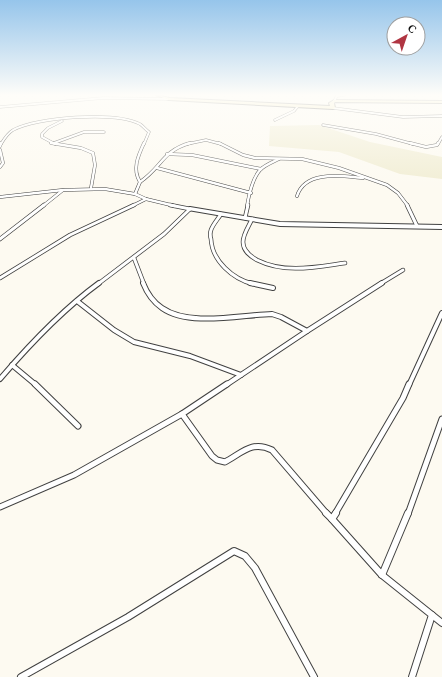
<svg xmlns="http://www.w3.org/2000/svg" width="442" height="677" viewBox="0 0 442 677" font-family="Spectral,serif">
	<style>
		.farmland { fill: #f1edd3 }
		.lines { fill: none; stroke-linecap: round; stroke-linejoin: round }
		.lane-far5-casing { stroke: #414141; stroke-width: 3 }
		.lane-far4-casing { stroke: #414141; stroke-width: 3.5 }
		.lane-far3-casing { stroke: #414141; stroke-width: 4.5 }
		.lane-far2-casing { stroke: #414141; stroke-width: 6 }
		.lane-far1-casing { stroke: #414141; stroke-width: 7 }
		.lane-casing { stroke: #414141; stroke-width: 8 }
		.street-casing { stroke: #414141; stroke-width: 2 }
		.secondary-casing { stroke: #303030; stroke-width: 2 }
		.lane-far5 { stroke: #fff; stroke-width: 2 }
		.lane-far4 { stroke: #fff; stroke-width: 2.5 }
		.lane-far3 { stroke: #fff; stroke-width: 3 }
		.lane-far2 { stroke: #fff; stroke-width: 4 }
		.lane-far1 { stroke: #fff; stroke-width: 5 }
		.lane { stroke: #fff; stroke-width: 6 }
		.street { fill: #fff; fill-rule: evenodd }
		.secondary { fill: #f6ebb3; fill-rule: evenodd }
	</style>
	<rect width="100%" height="100%" fill="#fdfaf1"/>
	<polygon class="farmland" points="319,125 370,142 442,157 442,179 400,174 339,152 269,146 270,126"/>
	<g class="lines">
		<defs>
			<g id="lane-far5">
				<polyline points="334,101 337,96 344,95"/>
				<polyline points="0,107 103,98 169,99"/>
				<polyline points="333,108 403,117 442,116"/>
				<polyline points="275,120 294,111 298,106"/>
				<polyline points="323,125 376,134 413,144"/>
				<polyline points="54,143 84,132 104,132"/>
				<path d="M1,144C4,139 8,133 13,130C37,117 115,111 140,124C143,126 146,130 149,132L144,144"/>
				<polyline points="55,144 42,137 42,134 48,128 62,121"/>
				<polyline points="187,144 206,140 221,144"/>
				<polyline points="438,144 442,137"/>
			</g>
			<g id="lane-far4">
				<polyline points="51,143 81,148 93,153 95,165 91,188"/>
				<polyline points="219,143 243,155 255,158 302,159 339,168 387,185 398,193 408,206"/>
				<polyline points="410,143 426,147 437,145 438,143"/>
				<polyline points="0,146 1,143"/>
				<polyline points="0,150 3,163 0,167"/>
				<polyline points="167,154 192,155 261,169"/>
				<polyline points="157,168 251,193"/>
				<path d="M140,182C162,167 162,151 190,143"/>
				<path d="M135,194L140,182C132,169 138,156 144,143"/>
				<path d="M297,196C305,170 341,176 363,178"/>
				<polyline points="0,197 63,190 105,189 135,194 146,199 175,206"/>
				<polyline points="43,206 63,190"/>
				<polyline points="132,206 146,199"/>
				<path d="M247,206C249,194 252,179 260,170C265,165 273,162 279,159"/>
			</g>
			<g id="lane-far3">
				<polyline points="170,205 190,209"/>
				<polyline points="407,205 417,226"/>
				<path d="M221,214C218,219 213,224 211,230C210,233 210,236 211,239C212,261 233,279 253,284"/>
				<polyline points="245,218 248,205"/>
				<path d="M252,219C249,226 243,234 243,242C243,251 250,256 257,260C285,274 316,267 345,263"/>
				<polyline points="0,239 44,205"/>
				<polyline points="134,258 144,284"/>
				<polyline points="0,278 70,235 134,205"/>
				<polyline points="98,284 164,234 190,209"/>
				<polyline points="380,284 403,270"/>
			</g>
			<g id="lane-far2">
				<path d="M143,283C147,293 153,302 162,308C189,327 240,315 272,314L281,317L307,331L226,385"/>
				<polyline points="250,283 273,288"/>
				<polyline points="77,301 114,330 134,342 190,356 241,375"/>
				<polyline points="307,331 382,283"/>
				<polyline points="12,365 36,385"/>
				<path d="M0,379C30,344 62,310 99,283"/>
				<polyline points="409,385 442,313"/>
			</g>
			<g id="lane-far1">
				<polyline points="35,384 78,426"/>
				<polyline points="182,414 227,384"/>
				<path d="M0,507L74,475L182,414L212,456L217,460L225,462C242,453 252,440 272,450L327,514"/>
				<polyline points="335,514 403,398 409,384"/>
				<polyline points="408,514 442,419"/>
			</g>
			<g id="lane">
				<polyline points="326,513 332,519 336,513"/>
				<polyline points="332,519 382,575 432,615 412,677"/>
				<polyline points="382,575 408,513"/>
				<polyline points="432,615 442,623"/>
				<polyline points="21,677 128,617 234,551 245,556 255,568 314,677"/>
			</g>
			<polygon id="street" points="190,207 280,222 442,225 442,229 280,226 188,210 188,208"/>
			<polygon id="secondary" points="156,95 170,98 330,106 329,103 334,100 442,101 442,103 335,102 334,103 335,108 333,109 169,100"/>
		</defs>
		<use href="#lane-far5" class="lane-far5-casing"/>
		<use href="#lane-far4" class="lane-far4-casing"/>
		<use href="#lane-far3" class="lane-far3-casing"/>
		<use href="#lane-far2" class="lane-far2-casing"/>
		<use href="#lane-far1" class="lane-far1-casing"/>
		<use href="#lane" class="lane-casing"/>
		<use href="#street" class="street-casing"/>
		<use href="#secondary" class="secondary-casing"/>
		<use href="#lane-far5" class="lane-far5"/>
		<use href="#lane-far4" class="lane-far4"/>
		<use href="#lane-far3" class="lane-far3"/>
		<use href="#lane-far2" class="lane-far2"/>
		<use href="#lane-far1" class="lane-far1"/>
		<use href="#lane" class="lane"/>
		<use href="#street" class="street"/>
		<use href="#secondary" class="secondary"/>
	</g>
	<linearGradient id="sky" x2="0" y2="1"><stop stop-color="#96c5eb"/><stop offset="0.5" stop-color="#fefdf9"/><stop offset="1" stop-color="#fefdf9" stop-opacity="0"/></linearGradient>
	<rect width="442" height="190" fill="url(#sky)"/>
	<g transform="translate(406 36) rotate(40)"><circle r="19" fill="#ffffff" stroke="#9f9f9f"/>
	<path d="M0-3L7 15L0 10L-7 15Z" fill="#b03542"/>
	<text y="-6" font-size="11" font-weight="bold" text-anchor="middle" fill="#0e0e0e">С</text>
	</g>
</svg>
